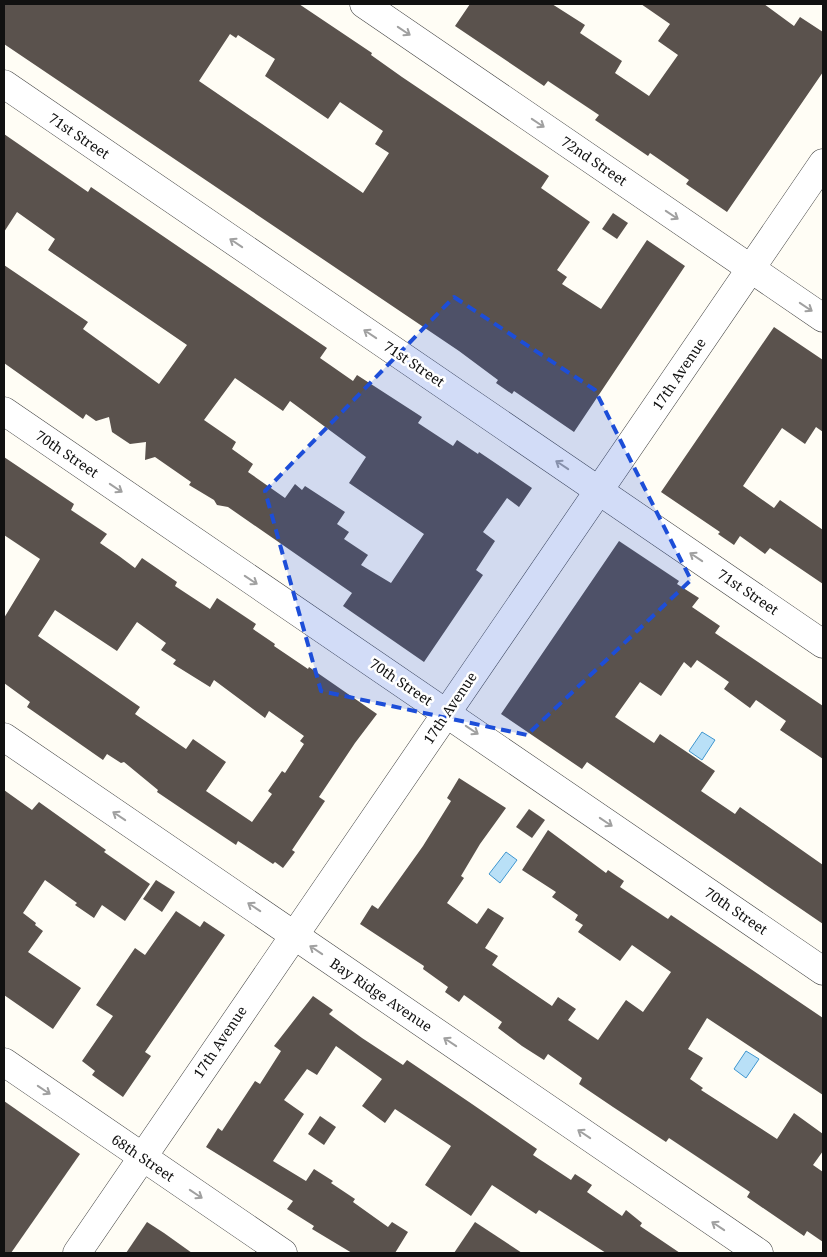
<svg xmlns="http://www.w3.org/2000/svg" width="827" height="1257" viewBox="0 0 827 1257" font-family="'Noto Serif',serif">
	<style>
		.water { fill: #b9e0f7; stroke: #3f96cf }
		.building { fill: #5a524d; fill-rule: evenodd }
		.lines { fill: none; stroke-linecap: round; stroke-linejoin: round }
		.minor-casing { stroke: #444; stroke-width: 29 }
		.minor { stroke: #fff; stroke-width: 28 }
		.oneway { stroke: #a0a0a0 }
		.marked { fill: #1d4ed8; fill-opacity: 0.2; stroke: #1d4ed8; stroke-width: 4; stroke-dasharray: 10 6; stroke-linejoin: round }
		.labels { text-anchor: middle; stroke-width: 5; stroke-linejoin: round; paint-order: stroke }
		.street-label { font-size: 14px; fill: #111; stroke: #fff }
	</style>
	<rect width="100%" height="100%" fill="#fffdf5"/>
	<g class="water">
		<polygon points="702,732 715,740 702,760 689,751"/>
		<polygon points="506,852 517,860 500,883 489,874"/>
		<polygon points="746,1051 759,1059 746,1078 734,1069"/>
	</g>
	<g class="building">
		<path d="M4,4H299L372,53L371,55L402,77L549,176L541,188L590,222L557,270L567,277L562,284L601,309L647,240L685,266L574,432L514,391L512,394L496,383L498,380L459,351L4,44ZM230,34L236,38L238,35L275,59L265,76L328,119L340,102L383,131L375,144L389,153L363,193L199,81Z"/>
		<polygon points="470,4 552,4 585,25 580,33 622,61 615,73 649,96 678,55 658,41 670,24 641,4 764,4 794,26 800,17 823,32 823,72 727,212 686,184 689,180 650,153 648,156 595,120 599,115 548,81 544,86 455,26"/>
		<path d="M4,134L88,192L91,187L327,348L320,358L353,381L357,375L422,417L418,423L453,446L457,440L478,454L479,452L532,488L519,507L507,498L483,532L495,541L476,570L483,575L424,662L343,606L352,593L228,507L217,505L214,500L189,485L191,482L155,457L145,460L146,442L130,444L112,432L109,417L96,421L86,414L83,419L4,363V265L88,322L83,329L159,384L187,345L48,250L55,239L17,212L4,232ZM235,378L283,411L290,401L366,457L349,483L424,534L391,583L361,565L368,555L344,539L349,532L337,524L345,512L305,486L302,490L295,484L285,498L248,472L253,464L232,449L236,442L204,420Z"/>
		<polygon points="613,213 628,223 617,239 602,229"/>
		<polygon points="774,327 823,360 823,432 816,427 805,444 782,428 743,486 774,508 780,500 823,530 823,584 770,548 765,554 740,536 734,545 718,534 720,532 661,492"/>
		<path d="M4,457L74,504L71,510L107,534L100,543L119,556L135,568L142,558L177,582L175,586L210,609L217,598L256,624L253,629L275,644L274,646L308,669L309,667L377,714L355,743L319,797L325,801L292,850L295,852L283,868L275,862L273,864L238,841L236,845L191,815L157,792L158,790L124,762L121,763L107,754L103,760L27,707L30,702L4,683V618L40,559L4,535ZM55,610L117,651L137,622L166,643L161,650L176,660L173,664L210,687L214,680L265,718L269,711L304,736L300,741L304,744L285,773L282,771L268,791L272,794L252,822L206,791L226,762L193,739L186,749L135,714L140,707L38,636Z"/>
		<polygon points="619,541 679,581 677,584 699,598 692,607 720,626 715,633 823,706 823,759 780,730 786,721 756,700 750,708 724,689 729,682 697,660 691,668 684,662 661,696 640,682 615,717 654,743 660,734 715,771 701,791 735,814 740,807 823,865 823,924 587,762 582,769 501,714"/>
		<polygon points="459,778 506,808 480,844 461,876 464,878 447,903 477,924 488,908 504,918 485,948 498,956 492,965 552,1006 558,997 576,1009 568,1020 598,1040 626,1000 643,1012 671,972 632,945 620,961 578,932 583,925 575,920 578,915 552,897 556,892 522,870 548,830 606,873 608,870 624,881 620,887 668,919 671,915 823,1018 823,1095 707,1018 688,1049 703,1058 690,1079 703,1088 701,1090 777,1139 794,1113 823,1134 823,1151 813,1165 823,1172 823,1242 807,1231 804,1236 747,1197 750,1192 669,1138 666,1142 613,1107 579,1084 582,1078 548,1054 544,1060 522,1046 498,1028 502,1022 464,995 459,1002 445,992 448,987 423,969 424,966 360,924 372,905 378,909 423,846 451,801 447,798"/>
		<polygon points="4,790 32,810 39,802 106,850 104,852 150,884 125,921 102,905 94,918 75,905 77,903 45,880 23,913 36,923 35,925 43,931 28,952 81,988 53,1029 4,995"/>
		<polygon points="529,809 545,820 532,838 516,827"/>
		<polygon points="156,880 175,892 162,912 143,899"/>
		<polygon points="176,911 200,927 204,921 225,935 145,1052 151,1056 123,1097 92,1075 95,1071 82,1061 113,1016 96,1005 135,948 145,955"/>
		<polygon points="313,996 333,1010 329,1014 362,1038 403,1065 407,1060 472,1104 537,1149 533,1155 571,1180 575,1174 592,1185 587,1192 622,1216 626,1210 642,1223 640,1226 680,1253 606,1253 539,1210 536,1214 492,1185 471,1216 425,1185 451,1146 395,1109 385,1123 362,1106 382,1079 336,1046 317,1075 307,1069 284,1100 304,1114 273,1161 306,1181 314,1169 333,1181 331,1183 355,1199 353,1202 388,1227 392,1222 408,1232 395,1253 352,1253 312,1229 314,1226 287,1209 293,1201 206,1147 218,1128 222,1131 255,1081 260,1084 281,1051 274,1046"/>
		<polygon points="4,1101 80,1154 11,1253 4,1253"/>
		<polygon points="320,1116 336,1127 324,1145 308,1134"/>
		<polygon points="147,1222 164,1233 192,1253 126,1253"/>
		<polygon points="475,1222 522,1253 454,1253"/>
	</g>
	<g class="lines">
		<defs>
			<g id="minor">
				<polyline points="364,4 823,318"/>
				<polyline points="4,84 823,644"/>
				<polyline points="4,411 823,971"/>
				<polyline points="4,737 759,1253"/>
				<polyline points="4,1062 283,1253"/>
				<polyline points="77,1253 823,163"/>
			</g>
		</defs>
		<use href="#minor" class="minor-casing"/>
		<use href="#minor" class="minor"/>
	</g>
	<defs><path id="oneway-shaft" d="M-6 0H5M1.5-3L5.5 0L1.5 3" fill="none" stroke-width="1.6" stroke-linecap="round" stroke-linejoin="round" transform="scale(1.25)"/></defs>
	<g class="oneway">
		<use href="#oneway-shaft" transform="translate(404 31) rotate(34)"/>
		<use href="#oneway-shaft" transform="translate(538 123) rotate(34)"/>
		<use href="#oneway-shaft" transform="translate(672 215) rotate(34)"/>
		<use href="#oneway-shaft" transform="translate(236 243) rotate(-146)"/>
		<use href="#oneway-shaft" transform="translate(806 307) rotate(34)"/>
		<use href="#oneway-shaft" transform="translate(370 334) rotate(-146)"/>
		<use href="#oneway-shaft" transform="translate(562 465) rotate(-146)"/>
		<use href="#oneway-shaft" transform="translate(116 488) rotate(34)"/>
		<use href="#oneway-shaft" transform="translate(696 557) rotate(-146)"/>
		<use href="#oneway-shaft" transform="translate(251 580) rotate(34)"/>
		<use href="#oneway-shaft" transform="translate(472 730) rotate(34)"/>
		<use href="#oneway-shaft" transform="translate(119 816) rotate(-146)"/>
		<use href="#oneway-shaft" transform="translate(606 822) rotate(34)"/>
		<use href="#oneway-shaft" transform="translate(254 907) rotate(-146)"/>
		<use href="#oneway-shaft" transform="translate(316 950) rotate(-146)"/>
		<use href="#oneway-shaft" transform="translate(450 1042) rotate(-146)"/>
		<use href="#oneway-shaft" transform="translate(44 1090) rotate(34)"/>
		<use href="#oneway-shaft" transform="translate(584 1134) rotate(-146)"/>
		<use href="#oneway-shaft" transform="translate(196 1194) rotate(34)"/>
		<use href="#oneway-shaft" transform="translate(718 1226) rotate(-146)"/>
	</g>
	<path class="marked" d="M454,297L595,390L691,580L527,735L321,691L265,491Z"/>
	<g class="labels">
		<g class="street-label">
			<text transform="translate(79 136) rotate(34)" y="5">71st Street</text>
			<text transform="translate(594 161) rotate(34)" y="5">72nd Street</text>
			<text transform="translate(414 364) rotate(34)" y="5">71st Street</text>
			<text transform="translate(679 374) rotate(-56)" y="5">17th Avenue</text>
			<text transform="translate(67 454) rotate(34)" y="5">70th Street</text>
			<text transform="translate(748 592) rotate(34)" y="5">71st Street</text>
			<text transform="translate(401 682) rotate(34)" y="5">70th Street</text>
			<text transform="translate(450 708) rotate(-56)" y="5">17th Avenue</text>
			<text transform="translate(736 911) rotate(34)" y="5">70th Street</text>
			<text transform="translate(381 995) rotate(34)" y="5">Bay Ridge Avenue</text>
			<text transform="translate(220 1042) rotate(-56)" y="5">17th Avenue</text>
			<text transform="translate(143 1158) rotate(34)" y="5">68th Street</text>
		</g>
	</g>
	<rect width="827" height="1257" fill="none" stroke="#111111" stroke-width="10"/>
</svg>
